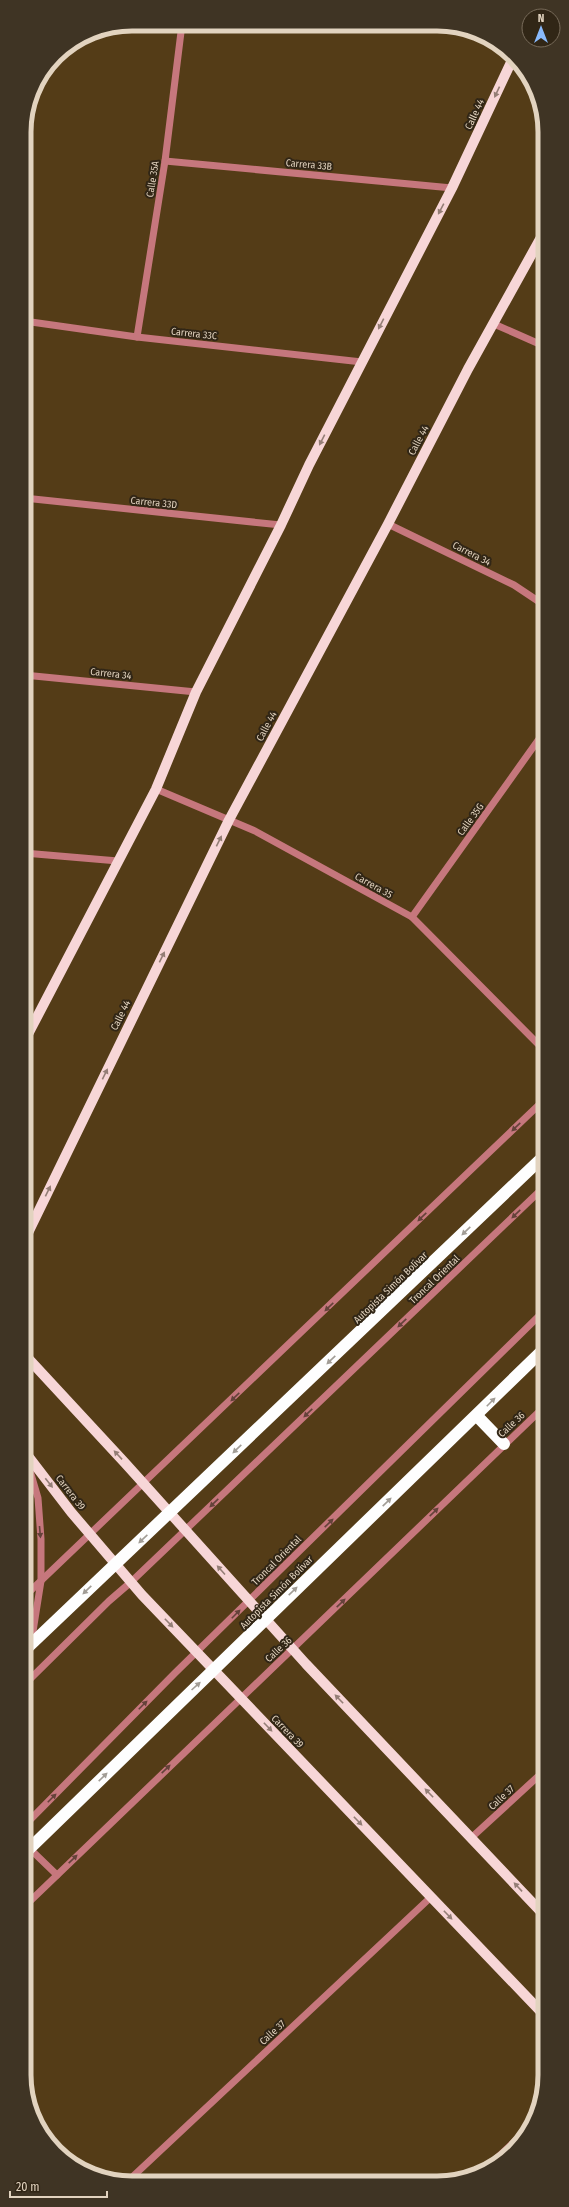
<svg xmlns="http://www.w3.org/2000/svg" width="569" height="2207" viewBox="0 0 569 2207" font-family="'Fira Sans Condensed',sans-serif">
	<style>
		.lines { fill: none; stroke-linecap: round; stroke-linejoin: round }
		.minor { stroke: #c6777d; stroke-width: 7 }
		.major { stroke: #f7d6d7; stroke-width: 10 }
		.highway { stroke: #fefefe; stroke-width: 12 }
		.oneway { fill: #947e76 }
		.oneway2 { fill: #65423a }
		.oneway3 { fill: #a29d96 }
		.labels { text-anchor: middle; stroke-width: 4; stroke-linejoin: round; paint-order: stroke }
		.street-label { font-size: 10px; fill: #e2d3bf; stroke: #312616 }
		.rim { fill: none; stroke: #e2d3bf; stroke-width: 5 }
	</style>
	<rect width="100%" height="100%" fill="#543c17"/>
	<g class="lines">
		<g class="minor">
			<polyline points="448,26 460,27"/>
			<polyline points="165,161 452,188"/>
			<polyline points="24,321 137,337 362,362"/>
			<polyline points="494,324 544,346"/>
			<polyline points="137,337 165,161 182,24"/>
			<polyline points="24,498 281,525"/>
			<polyline points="388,524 514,585 544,605"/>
			<polyline points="24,675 196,692"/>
			<polyline points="156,789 255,831 412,917 544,1050"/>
			<polyline points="24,853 118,861"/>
			<polyline points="412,917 544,732"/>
			<polyline points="25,1022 33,1023"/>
			<polyline points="26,1457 38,1498 41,1539 41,1581 31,1644"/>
			<polyline points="25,1596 544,1100"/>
			<polyline points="25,1684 109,1601 131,1582 544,1187"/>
			<polyline points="25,1825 175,1673 544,1311"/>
			<polyline points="471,1838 545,1770"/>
			<polyline points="29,1848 57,1875"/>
			<polyline points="25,1906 545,1406"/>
			<polyline points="483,2171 531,2126"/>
			<polyline points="128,2181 431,1897"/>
		</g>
		<g class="major">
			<polyline points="25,1040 156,789 196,692 281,525 309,465 452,188 514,56"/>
			<polyline points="25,1239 229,820 388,524 468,369 544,232"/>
			<polyline points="25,1355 125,1463 306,1664 545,1916"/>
			<polyline points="25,1452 71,1512 142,1595 545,2016"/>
		</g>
		<g class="highway">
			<polyline points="477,1416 504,1444"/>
			<polyline points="25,1650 544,1156"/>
			<polyline points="25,1853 545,1348"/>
		</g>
	</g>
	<defs><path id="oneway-solid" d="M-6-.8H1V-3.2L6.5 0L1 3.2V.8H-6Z"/></defs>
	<g class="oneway">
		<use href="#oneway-solid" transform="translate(497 92) rotate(115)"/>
		<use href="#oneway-solid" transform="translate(441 209) rotate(118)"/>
		<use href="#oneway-solid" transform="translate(381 324) rotate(117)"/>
		<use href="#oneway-solid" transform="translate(322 440) rotate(117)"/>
		<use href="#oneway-solid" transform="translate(219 841) rotate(-64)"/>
		<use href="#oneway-solid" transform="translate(162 957) rotate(-64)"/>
		<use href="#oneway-solid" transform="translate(105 1074) rotate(-64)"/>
		<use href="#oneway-solid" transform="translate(48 1191) rotate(-64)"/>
		<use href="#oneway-solid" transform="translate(118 1455) rotate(-133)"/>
		<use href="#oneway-solid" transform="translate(49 1483) rotate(52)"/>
		<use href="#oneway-solid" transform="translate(221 1570) rotate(-132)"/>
		<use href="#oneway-solid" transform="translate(169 1623) rotate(46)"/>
		<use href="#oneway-solid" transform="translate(339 1699) rotate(-134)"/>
		<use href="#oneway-solid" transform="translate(268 1727) rotate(46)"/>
		<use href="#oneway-solid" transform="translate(429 1793) rotate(-134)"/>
		<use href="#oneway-solid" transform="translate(358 1821) rotate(46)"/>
		<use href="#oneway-solid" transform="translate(518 1887) rotate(-133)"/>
		<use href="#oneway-solid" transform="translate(448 1915) rotate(46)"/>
	</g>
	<g class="oneway2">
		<use href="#oneway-solid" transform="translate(516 1127) rotate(136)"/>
		<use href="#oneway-solid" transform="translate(516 1214) rotate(136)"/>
		<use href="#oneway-solid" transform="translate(422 1217) rotate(136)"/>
		<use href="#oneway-solid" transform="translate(329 1307) rotate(136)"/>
		<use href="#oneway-solid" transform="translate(402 1323) rotate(136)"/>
		<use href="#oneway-solid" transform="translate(235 1397) rotate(136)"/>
		<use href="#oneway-solid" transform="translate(308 1413) rotate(136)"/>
		<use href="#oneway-solid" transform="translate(214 1503) rotate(136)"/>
		<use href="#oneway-solid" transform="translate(434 1512) rotate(-44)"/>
		<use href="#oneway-solid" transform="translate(329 1523) rotate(-44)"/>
		<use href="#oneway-solid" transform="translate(40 1532) rotate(85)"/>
		<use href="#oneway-solid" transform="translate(341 1603) rotate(-44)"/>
		<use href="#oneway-solid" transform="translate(236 1614) rotate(-45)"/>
		<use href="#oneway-solid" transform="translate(143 1705) rotate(-45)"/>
		<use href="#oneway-solid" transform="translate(166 1769) rotate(-44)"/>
		<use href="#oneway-solid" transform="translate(52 1798) rotate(-45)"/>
		<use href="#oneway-solid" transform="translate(73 1859) rotate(-44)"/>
	</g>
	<g class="oneway3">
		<use href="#oneway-solid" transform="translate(466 1231) rotate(136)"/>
		<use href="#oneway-solid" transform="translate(331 1360) rotate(136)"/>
		<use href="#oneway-solid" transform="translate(491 1402) rotate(-45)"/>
		<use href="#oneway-solid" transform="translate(237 1449) rotate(136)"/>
		<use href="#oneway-solid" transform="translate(387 1502) rotate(-44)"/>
		<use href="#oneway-solid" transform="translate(143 1539) rotate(137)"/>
		<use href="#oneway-solid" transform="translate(87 1590) rotate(136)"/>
		<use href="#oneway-solid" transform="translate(293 1591) rotate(-44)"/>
		<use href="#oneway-solid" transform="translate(196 1686) rotate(-42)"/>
		<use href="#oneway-solid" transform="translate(103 1777) rotate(-44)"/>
	</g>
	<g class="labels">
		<g class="street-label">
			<text transform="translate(474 114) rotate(-65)" y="4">Calle 44</text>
			<text transform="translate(309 164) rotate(5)" y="4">Carrera 33B</text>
			<text transform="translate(152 179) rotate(-81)" y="4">Calle 35A</text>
			<text transform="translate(194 333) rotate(6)" y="4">Carrera 33C</text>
			<text transform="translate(418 440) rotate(-62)" y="4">Calle 44</text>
			<text transform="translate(154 502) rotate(6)" y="4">Carrera 33D</text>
			<text transform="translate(472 553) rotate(27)" y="4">Carrera 34</text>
			<text transform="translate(111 673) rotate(6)" y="4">Carrera 34</text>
			<text transform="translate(266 726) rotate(-62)" y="4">Calle 44</text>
			<text transform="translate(470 819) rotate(-54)" y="4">Calle 35G</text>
			<text transform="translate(374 885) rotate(29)" y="4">Carrera 35</text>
			<text transform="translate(120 1015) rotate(-64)" y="4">Calle 44</text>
			<text transform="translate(434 1279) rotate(-44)" y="4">Troncal Oriental</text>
			<text transform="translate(390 1287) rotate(-44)" y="4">Autopista Simón Bolívar</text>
			<text transform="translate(511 1424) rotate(-43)" y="4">Calle 36</text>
			<text transform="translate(71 1492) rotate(52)" y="4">Carrera 39</text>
			<text transform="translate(276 1560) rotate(-45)" y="4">Troncal Oriental</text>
			<text transform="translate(276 1592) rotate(-45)" y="4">Autopista Simón Bolívar</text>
			<text transform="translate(278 1649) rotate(-43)" y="4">Calle 36</text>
			<text transform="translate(288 1731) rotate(46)" y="4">Carrera 39</text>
			<text transform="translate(501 1797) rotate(-43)" y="4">Calle 37</text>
			<text transform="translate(272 2032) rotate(-43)" y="4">Calle 37</text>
		</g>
	</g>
	<path d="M0 0H569V2207H0ZM132 31H437A101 101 0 0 1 538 132V2075A101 101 0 0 1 437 2176H132A101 101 0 0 1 31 2075V132A101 101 0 0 1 132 31Z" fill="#3f3424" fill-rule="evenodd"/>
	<path class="rim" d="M132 31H437A101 101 0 0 1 538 132V2075A101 101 0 0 1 437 2176H132A101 101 0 0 1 31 2075V132A101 101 0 0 1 132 31Z"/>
	<g transform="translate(541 28)"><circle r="19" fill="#312616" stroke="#786b5a"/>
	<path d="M0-3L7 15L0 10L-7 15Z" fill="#89bafc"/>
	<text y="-6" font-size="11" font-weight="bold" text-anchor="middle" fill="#e2d3bf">N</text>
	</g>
	<path d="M10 2191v6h97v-6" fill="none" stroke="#e2d3bf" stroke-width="2"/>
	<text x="16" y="2191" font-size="12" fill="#e2d3bf" stroke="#312616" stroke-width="3" paint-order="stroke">20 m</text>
</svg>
